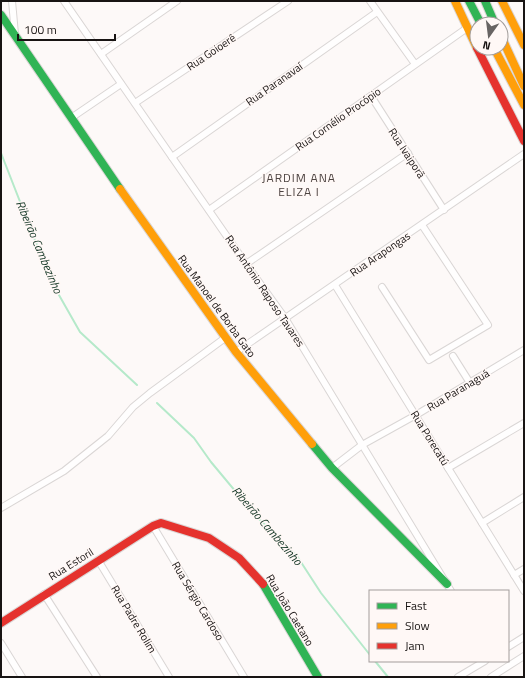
<svg xmlns="http://www.w3.org/2000/svg" width="525" height="678" viewBox="0 0 525 678" font-family="'Titillium Web',sans-serif">
	<style>
		.lines { fill: none; stroke-linecap: round; stroke-linejoin: round }
		.stream { stroke: #b5e9ca; stroke-width: 2 }
		.street-casing { stroke: #dad6d5; stroke-width: 8 }
		.fast-casing { stroke: #dad6d5; stroke-width: 10 }
		.slow-casing { stroke: #dad6d5; stroke-width: 10 }
		.jam-casing { stroke: #dad6d5; stroke-width: 10 }
		.street { stroke: #fffefe; stroke-width: 6 }
		.fast { stroke: #30b455; stroke-width: 8 }
		.slow { stroke: #ff9f0a; stroke-width: 8 }
		.jam { stroke: #e5322d; stroke-width: 8 }
		.labels { text-anchor: middle; stroke-width: 3; stroke-linejoin: round; paint-order: stroke }
		.street-label { font-size: 11px; fill: #181413; stroke: #fff8f6 }
		.neighbourhood-label { font-size: 12px; letter-spacing: 1px; fill: #4c4341; stroke: #fff8f6 }
		.water-label { font-size: 12px; font-style: italic; fill: #163827; stroke: #fff8f6 }
	</style>
	<rect width="100%" height="100%" fill="#fdf9f8"/>
	<g class="lines">
		<g class="stream">
			<polyline points="1,153 51,281 80,332 137,385"/>
			<polyline points="157,403 194,438 211,462 256,516 297,556 321,593 370,655"/>
			<polyline points="375,661 388,677"/>
		</g>
		<defs>
			<g id="street">
				<polyline points="12,1 15,34"/>
				<polyline points="64,1 246,264 285,318 451,591"/>
				<polyline points="370,1 415,64"/>
				<polyline points="101,54 177,1"/>
				<polyline points="371,96 444,210"/>
				<polyline points="135,103 288,1"/>
				<polyline points="71,118 121,84"/>
				<polyline points="172,157 377,12"/>
				<polyline points="209,210 467,28"/>
				<polyline points="246,264 408,153"/>
				<polyline points="335,285 524,591"/>
				<polyline points="382,287 429,360 488,325 422,225"/>
				<polyline points="236,352 524,154"/>
				<polyline points="453,356 470,383"/>
				<polyline points="332,468 362,445 416,415 524,350"/>
				<polyline points="448,468 524,423"/>
				<polyline points="1,508 64,471 108,436 133,407 150,393 225,338"/>
				<polyline points="482,523 524,497"/>
				<polyline points="153,526 244,677"/>
				<polyline points="98,560 169,677"/>
				<polyline points="514,575 524,569"/>
				<polyline points="44,594 97,677"/>
				<polyline points="1,643 22,677"/>
				<polyline points="508,647 524,637"/>
				<polyline points="458,677 485,661"/>
				<polyline points="491,677 524,656"/>
			</g>
			<g id="fast">
				<polyline points="469,1 481,24"/>
				<polyline points="485,1 495,24"/>
				<polyline points="1,15 120,189"/>
				<polyline points="312,444 332,468 447,584"/>
				<polyline points="263,584 318,677"/>
			</g>
			<g id="slow">
				<polyline points="455,1 477,48"/>
				<polyline points="502,1 524,45"/>
				<polyline points="501,36 524,86"/>
				<polyline points="494,48 524,105"/>
				<polyline points="120,189 236,352 312,444"/>
			</g>
			<g id="jam">
				<polyline points="477,48 524,141"/>
				<polyline points="1,623 153,526 161,523 209,538 239,558 263,584"/>
			</g>
		</defs>
		<use href="#street" class="street-casing"/>
		<use href="#fast" class="fast-casing"/>
		<use href="#slow" class="slow-casing"/>
		<use href="#jam" class="jam-casing"/>
		<use href="#street" class="street"/>
		<use href="#fast" class="fast"/>
		<use href="#slow" class="slow"/>
		<use href="#jam" class="jam"/>
	</g>
	<g class="labels">
		<g class="street-label">
			<text transform="translate(211 52) rotate(-34)" y="4">Rua Goioerê</text>
			<text transform="translate(274 84) rotate(-35)" y="4">Rua Paranavaí</text>
			<text transform="translate(338 119) rotate(-35)" y="4">Rua Cornélio Procópio</text>
			<text transform="translate(407 153) rotate(57)" y="4">Rua Ivaiporã</text>
			<text transform="translate(380 254) rotate(-34)" y="4">Rua Arapongas</text>
			<text transform="translate(265 291) rotate(56)" y="4">Rua Antônio Raposo Tavares</text>
			<text transform="translate(217 306) rotate(54)" y="4">Rua Manoel de Borba Gato</text>
			<text transform="translate(458 390) rotate(-31)" y="4">Rua Paranaguá</text>
			<text transform="translate(430 438) rotate(58)" y="4">Rua Porecatú</text>
			<text transform="translate(71 564) rotate(-32)" y="4">Rua Estoril</text>
			<text transform="translate(198 601) rotate(59)" y="4">Rua Sérgio Cardoso</text>
			<text transform="translate(290 610) rotate(59)" y="4">Rua João Caetano</text>
			<text transform="translate(134 619) rotate(59)" y="4">Rua Padre Rolim</text>
		</g>
		<g class="neighbourhood-label">
			<text x="299" y="182">JARDIM ANA<tspan x="299" dy="14">ELIZA I</tspan></text>
		</g>
		<g class="water-label">
			<text transform="translate(39 247) rotate(67)" y="4">Ribeirão Cambezinho</text>
			<text transform="translate(267 526) rotate(49)" y="4">Ribeirão Cambezinho</text>
		</g>
	</g>
	<rect width="525" height="678" fill="none" stroke="#181413" stroke-width="4"/>
	<rect x="369" y="590" width="140" height="72" fill="#fff8f6" stroke="#a39d9b"/>
	<rect x="377" y="603" width="20" height="6" fill="#30b455" stroke="#a39d9b"/>
	<text x="405" y="610" font-size="12" fill="#181413">Fast</text>
	<rect x="377" y="623" width="20" height="6" fill="#ff9f0a" stroke="#a39d9b"/>
	<text x="405" y="630" font-size="12" fill="#181413">Slow</text>
	<rect x="377" y="643" width="20" height="6" fill="#e5322d" stroke="#a39d9b"/>
	<text x="405" y="650" font-size="12" fill="#181413">Jam</text>
	<g transform="translate(489 36) rotate(194)"><circle r="19" fill="#fff8f6" stroke="#a39d9b"/>
	<path d="M0-3L7 15L0 10L-7 15Z" fill="#686463"/>
	<text y="-6" font-size="11" font-weight="bold" text-anchor="middle" fill="#181413">N</text>
	</g>
	<path d="M18 34v6h97v-6" fill="none" stroke="#181413" stroke-width="2"/>
	<text x="24" y="34" font-size="12" fill="#181413" stroke="#fff8f6" stroke-width="3" paint-order="stroke">100 m</text>
</svg>
